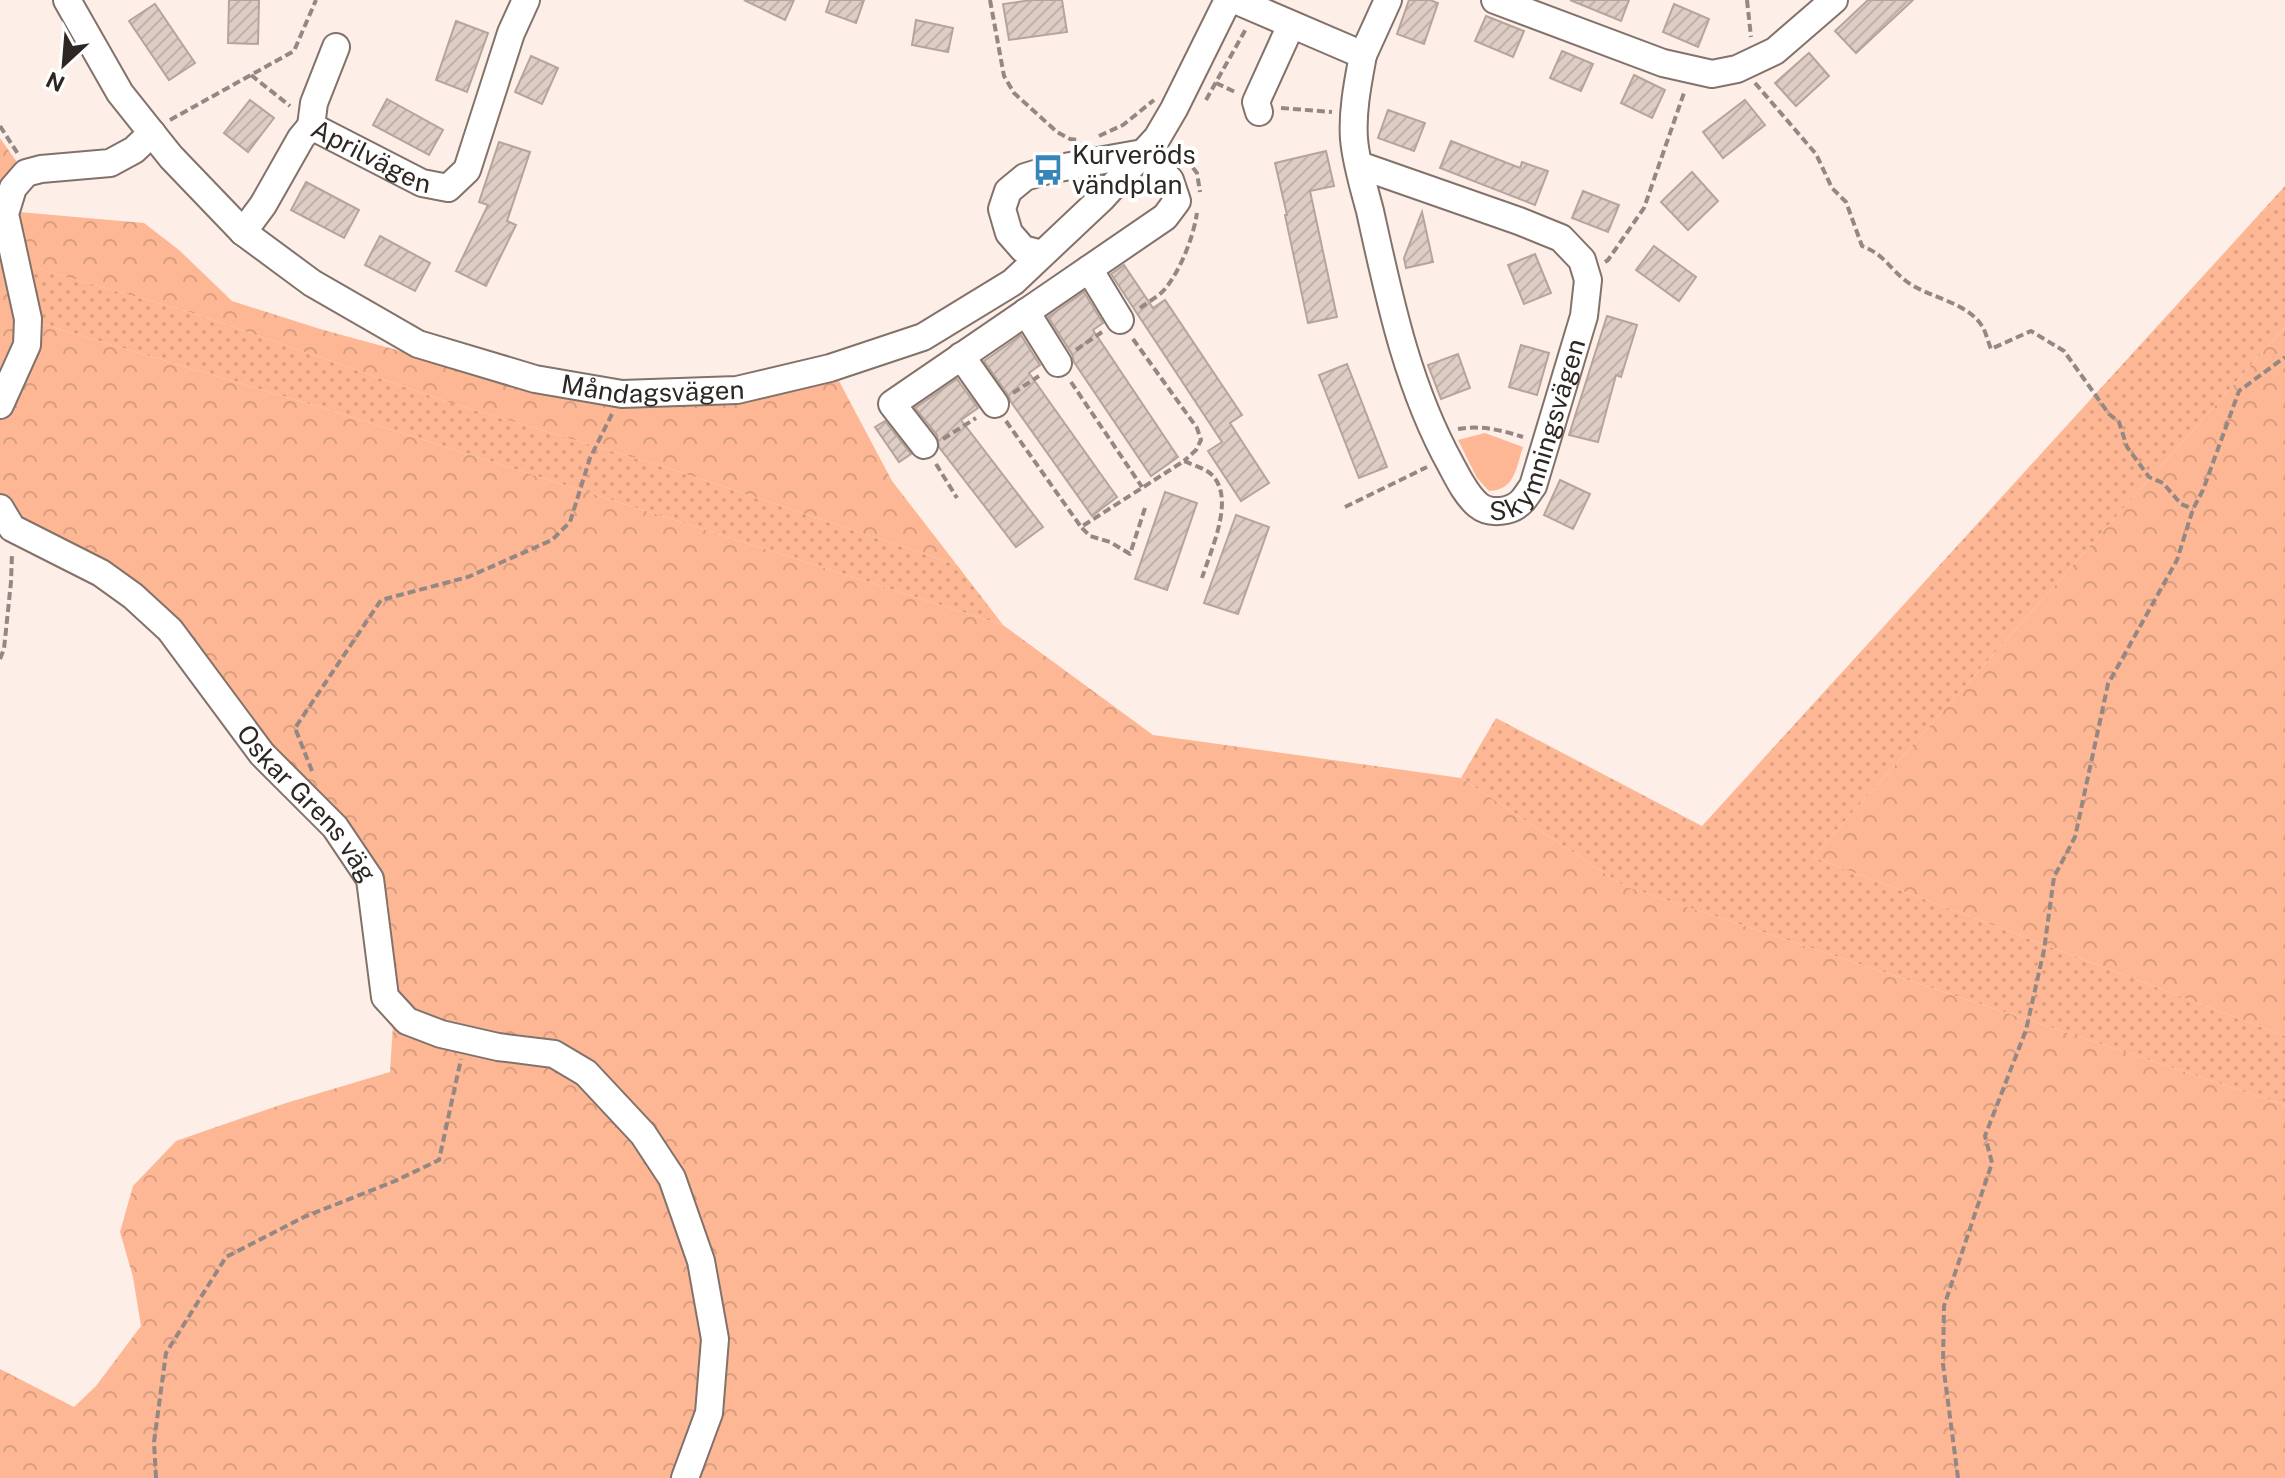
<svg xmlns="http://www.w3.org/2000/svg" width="2285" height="1478" viewBox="0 0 2285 1478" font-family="'Public Sans',sans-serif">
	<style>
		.grass { fill: url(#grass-dots) }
		.forest { fill: url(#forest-crowns) }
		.park { fill: #fdb794 }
		.building { fill: url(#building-hatch); stroke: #b5a49c; stroke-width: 2 }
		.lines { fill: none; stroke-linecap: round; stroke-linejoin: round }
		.minor-casing { stroke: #82726a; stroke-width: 30 }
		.path { stroke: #938883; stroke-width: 4; stroke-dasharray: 8 4; stroke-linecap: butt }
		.minor { stroke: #fff; stroke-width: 26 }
		.labels { text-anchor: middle; stroke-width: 8; stroke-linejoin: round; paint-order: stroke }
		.poi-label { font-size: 26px; fill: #2d2623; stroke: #fff; text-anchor: start }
		.street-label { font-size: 26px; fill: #2d2623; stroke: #fff }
	</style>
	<defs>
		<pattern id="grass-dots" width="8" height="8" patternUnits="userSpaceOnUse" patternTransform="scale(2)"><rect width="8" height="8" fill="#fdb794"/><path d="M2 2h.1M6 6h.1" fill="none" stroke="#d99d7f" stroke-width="1.8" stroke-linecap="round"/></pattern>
		<pattern id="forest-crowns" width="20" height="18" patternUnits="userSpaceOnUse" patternTransform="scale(2)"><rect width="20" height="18" fill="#fdb794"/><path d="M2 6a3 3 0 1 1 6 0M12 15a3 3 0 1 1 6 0" fill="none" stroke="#d99d7f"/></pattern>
		<pattern id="building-hatch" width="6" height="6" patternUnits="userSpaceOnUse" patternTransform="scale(2)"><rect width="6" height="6" fill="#decdc4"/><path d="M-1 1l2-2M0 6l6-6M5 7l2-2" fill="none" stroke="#bfb0a8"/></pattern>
	</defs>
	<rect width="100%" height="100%" fill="#fdeee7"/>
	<g class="grass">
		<polygon points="2285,186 2285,327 1813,857 2285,1036 2285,1105 1624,886 1461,778 1496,718 1702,826"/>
		<polygon points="32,267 193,313 451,403 671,469 957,565 1003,625 336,412 39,323"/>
	</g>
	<g class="forest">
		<polygon points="0,138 19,165 0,199"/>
		<polygon points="19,212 144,223 179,250 232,301 320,329 415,355 504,384 565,396 654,406 738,403 839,381 892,481 957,565 671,469 451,403 193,313 32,267 19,243"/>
		<polygon points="0,219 39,323 336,412 1003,625 1153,735 1461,778 1624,886 2285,1105 2285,1478 0,1478 0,1369 74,1407 96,1386 141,1326 133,1277 120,1232 133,1186 176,1141 286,1103 390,1072 395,994 391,958 389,906 379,875 272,747 166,612 102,558 30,526 0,510"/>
		<polygon points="2285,327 2285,1036 1813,857"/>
	</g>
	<path class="park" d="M1485,433L1523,447C1516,468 1515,490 1489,491L1477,478L1458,440Z"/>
	<g class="building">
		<polygon points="229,0 259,0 258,44 228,43"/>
		<polygon points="744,0 794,0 785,20"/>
		<polygon points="830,0 864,0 856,23 826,12"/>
		<polygon points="1032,0 1062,0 1067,32 1009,40 1003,4"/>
		<polygon points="1409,0 1430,0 1438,3 1424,44 1397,34"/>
		<polygon points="1570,0 1629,0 1621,21"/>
		<polygon points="1868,0 1913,0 1856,53 1835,31"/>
		<polygon points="155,4 195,63 169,80 129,21"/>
		<polygon points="1674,4 1709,19 1698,47 1663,32"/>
		<polygon points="1486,16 1524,31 1513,57 1475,41"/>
		<polygon points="916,20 953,28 948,52 912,45"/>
		<polygon points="456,21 488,33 467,92 436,80"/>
		<polygon points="1562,51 1593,64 1581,91 1550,78"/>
		<polygon points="1809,53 1829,76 1796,106 1775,83"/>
		<polygon points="531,56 558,68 542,104 515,92"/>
		<polygon points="1634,75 1665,90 1652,118 1621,103"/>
		<polygon points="387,99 443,130 429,155 373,125"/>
		<polygon points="250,100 274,118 248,152 224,133"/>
		<polygon points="1745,100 1765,125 1723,158 1703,132"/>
		<polygon points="1388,110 1425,123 1414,151 1378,138"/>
		<polygon points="1451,141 1520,168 1522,162 1548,171 1535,205 1440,168"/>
		<polygon points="499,142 530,152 507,221 516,225 486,286 456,271 488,205 479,202"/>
		<polygon points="1326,151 1334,186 1310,191 1337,317 1308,323 1285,215 1287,215 1275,163"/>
		<polygon points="1692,172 1718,201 1688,230 1661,202"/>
		<polygon points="306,182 359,210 344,238 291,210"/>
		<polygon points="1583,191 1619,205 1608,232 1572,218"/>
		<polygon points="1422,212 1433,262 1406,268 1404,258"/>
		<polygon points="380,236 430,263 415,291 365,265"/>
		<polygon points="1654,246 1696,277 1679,301 1636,270"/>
		<polygon points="1535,254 1551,293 1524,304 1508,265"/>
		<polygon points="1124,265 1153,308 1165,300 1242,415 1230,423 1269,483 1241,501 1208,451 1222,442 1111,274"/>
		<polygon points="1084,292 1103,323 1093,330 1178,457 1151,476 1074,362 1072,354 1048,317"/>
		<polygon points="1607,316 1637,325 1621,377 1616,375 1598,442 1569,435"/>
		<polygon points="1021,335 1040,365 1029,373 1117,497 1092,516 1011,402 1008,395 984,361"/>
		<polygon points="1521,345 1549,353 1537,395 1509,387"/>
		<polygon points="1458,354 1470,388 1441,399 1428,365"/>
		<polygon points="1347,364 1387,467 1359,478 1319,375"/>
		<polygon points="957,379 978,408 961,420 1043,527 1016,547 939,447 937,435 915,408"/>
		<polygon points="885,421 911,454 899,462 875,427"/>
		<polygon points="1560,480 1590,494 1573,529 1544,515"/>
		<polygon points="1165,492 1197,503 1167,590 1135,579"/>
		<polygon points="1236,515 1269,527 1238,614 1204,603"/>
	</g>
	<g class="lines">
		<defs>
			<g id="minor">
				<path id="s1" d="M67,0L120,93L171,157L243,232L312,283L418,344L535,379L622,394L737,390L830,368L923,337L1013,282L1102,198L1157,138L1174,109L1228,0"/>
				<path id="s2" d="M1235,0L1363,55C1358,82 1352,111 1354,139C1356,163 1364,188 1370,211C1389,297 1407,386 1451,465C1458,478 1466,495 1478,505C1490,515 1512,512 1522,501C1526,497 1529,491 1533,486L1584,316L1588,280L1582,260L1561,238L1519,221L1359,165"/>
				<polyline points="1495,0 1663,63 1712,74 1737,69 1775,51 1834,0"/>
				<polyline points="1363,55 1388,0"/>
				<polyline points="1259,112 1256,102 1291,25"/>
				<polyline points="311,126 314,103 336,47"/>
				<path id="s3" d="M243,232L263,205L301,138L311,126L422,183L448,188L467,170L511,33L526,0"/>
				<polyline points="1089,269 1120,320"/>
				<polyline points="1026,312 1058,363"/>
				<polyline points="961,356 995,404"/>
				<polyline points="0,405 27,345 28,319 5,214 13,188 26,173 41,169 110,163 134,150 152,133"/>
				<polyline points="924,445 892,404 1165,217 1177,201 1170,180 1143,153 1048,170 1025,177 1008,191 1002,209 1009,233 1023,249 1042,254"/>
				<path id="s4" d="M0,508L12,528L101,573L133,596L170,630L262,754L335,827L370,879L385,997L407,1021L441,1034L498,1047L554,1054L586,1073L643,1134L672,1178L701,1261L715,1339L709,1413L685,1478"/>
			</g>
		</defs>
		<use href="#minor" class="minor-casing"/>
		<g class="path">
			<polyline points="990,0 1004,76 1014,93 1057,132 1070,139 1079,140"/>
			<polyline points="1747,0 1751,37"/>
			<polyline points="251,75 290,106"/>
			<polyline points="1216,83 1235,92"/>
			<path d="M1755,83L1816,154L1832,188L1846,202L1862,246C1885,255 1888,267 1906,281C1928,298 1966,301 1982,326C1986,332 1988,342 1991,349L2031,331L2064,351L2109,414L2119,422L2127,447L2149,477L2163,483L2181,504L2193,509"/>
			<polyline points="1206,100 1247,27"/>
			<polyline points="1281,108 1332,112"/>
			<polyline points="170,120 294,51 316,0"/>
			<polyline points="0,126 18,154"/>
			<polyline points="1099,136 1123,125 1154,100"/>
			<polyline points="1178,149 1197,173 1200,192"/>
			<polyline points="1605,262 1608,260 1644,208 1685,90"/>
			<path d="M1140,308C1148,302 1158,297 1165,289C1181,269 1193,238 1197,213"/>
			<polyline points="1133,339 1197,428 1201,440 1196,450 1184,461"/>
			<polyline points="1076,350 1102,332"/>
			<polyline points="1071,382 1142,487"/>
			<polyline points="1013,393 1039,376"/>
			<polyline points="1006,421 1081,527"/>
			<path d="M1458,429C1481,425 1501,430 1523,437"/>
			<polyline points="943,439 976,418"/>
			<polyline points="936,464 957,498"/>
			<polyline points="1345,507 1427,467"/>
			<path d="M1145,508L1130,554L1110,542L1090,536L1081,527L1184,461C1191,464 1200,467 1207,471C1239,492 1211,549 1202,578"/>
			<polyline points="0,659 4,649 11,582 12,554"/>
			<polyline points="312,771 295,728 381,600 468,577 552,540 570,522 590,458 612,414"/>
			<polyline points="156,1478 154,1442 166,1353 226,1257 304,1217 395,1181 439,1160 461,1059"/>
			<polyline points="1958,1478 1943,1364 1944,1306 1992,1163 1985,1136 2026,1030 2044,950 2054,877 2075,837 2108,684 2177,560 2193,509 2203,490 2239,391 2285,357"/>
		</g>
		<use href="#minor" class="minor"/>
	</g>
	<defs>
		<symbol id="bus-bare" viewBox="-9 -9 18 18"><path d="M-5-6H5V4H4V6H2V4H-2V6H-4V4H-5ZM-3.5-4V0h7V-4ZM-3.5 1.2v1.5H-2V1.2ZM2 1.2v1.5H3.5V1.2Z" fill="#3784b7" stroke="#fff" stroke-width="2.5" paint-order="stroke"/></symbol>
	</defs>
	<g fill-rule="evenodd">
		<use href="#bus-bare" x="1026" y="148" width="44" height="44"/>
	</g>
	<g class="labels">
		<g class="poi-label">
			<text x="1072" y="164">Kurveröds<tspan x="1072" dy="30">vändplan</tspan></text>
		</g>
		<g class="street-label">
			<text dy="9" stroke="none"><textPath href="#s3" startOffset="194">Aprilvägen</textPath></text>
			<text dy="9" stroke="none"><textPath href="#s1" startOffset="742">Måndagsvägen</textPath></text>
			<text dy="9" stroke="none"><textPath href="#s2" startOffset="730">Skymningsvägen</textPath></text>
			<text dy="9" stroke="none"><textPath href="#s4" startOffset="434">Oskar Grens väg</textPath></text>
		</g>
	</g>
	<g transform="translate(64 64) rotate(206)" stroke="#ffffff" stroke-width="6" paint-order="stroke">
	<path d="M0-6L14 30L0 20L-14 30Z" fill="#2d2623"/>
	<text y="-12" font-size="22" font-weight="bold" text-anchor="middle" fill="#2d2623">N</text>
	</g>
</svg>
